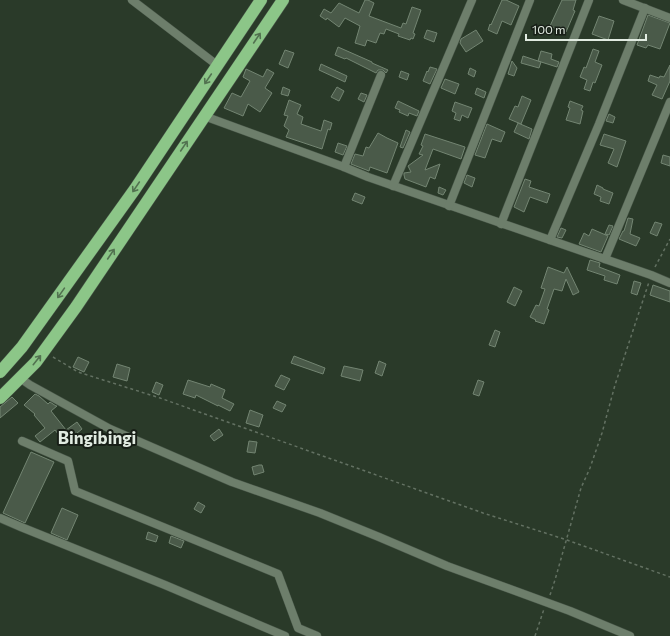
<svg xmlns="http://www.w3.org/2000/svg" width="670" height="636" viewBox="0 0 670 636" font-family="Commissioner,sans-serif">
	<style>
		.building { fill: #4a5a49; stroke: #738572 }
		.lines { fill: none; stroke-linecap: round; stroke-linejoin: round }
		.street-casing { stroke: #485648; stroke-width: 9 }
		.highway-casing { stroke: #485648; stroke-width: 13 }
		.path { stroke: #637162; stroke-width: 1.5; stroke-dasharray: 3 3; stroke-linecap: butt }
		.street { stroke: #6d7e6b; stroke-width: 8 }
		.highway { stroke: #8cc688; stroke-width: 12 }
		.oneway { stroke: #527250 }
		.labels { text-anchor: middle; stroke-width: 4; stroke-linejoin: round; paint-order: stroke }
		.quarter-label { font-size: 17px; font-weight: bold; fill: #e1ebe1; stroke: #181f17 }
	</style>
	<rect width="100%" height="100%" fill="#2a3a29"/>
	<g class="building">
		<polygon points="365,0 368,0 374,3 369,16 401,28 403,23 406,24 412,7 421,10 413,33 415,34 413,39 411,38 410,40 398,36 399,34 386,29 384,34 380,33 376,43 367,40 365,46 355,43 360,26 345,18 339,27 327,18 326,20 320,16 324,9 331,13 339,3 359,13"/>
		<polygon points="502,0 506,0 519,6 511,25 502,21 497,34 488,30 490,24 491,25"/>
		<polygon points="562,0 576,0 573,10 575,11 566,32 563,32 550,26"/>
		<polygon points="648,15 670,23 660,49 648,45 646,48 637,45"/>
		<polygon points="599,16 614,21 608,40 592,34"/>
		<polygon points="427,30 437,33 434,42 424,38"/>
		<polygon points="476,30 483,41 466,52 460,43 461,39"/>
		<polygon points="338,47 372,62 372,63 388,70 386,73 383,70 378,70 376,73 346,58 345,59 335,55"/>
		<polygon points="593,49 599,51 595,62 602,65 595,83 593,82 590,91 584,89 587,80 580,77 584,67 586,68"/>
		<polygon points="285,50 294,53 288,68 279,64"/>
		<polygon points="541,51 552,54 551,59 559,62 557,67 538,61"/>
		<polygon points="523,56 541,62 539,68 521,63"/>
		<polygon points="512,61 517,68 514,76 508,74"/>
		<polygon points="321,64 347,76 345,82 319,70"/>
		<polygon points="670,65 670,81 662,99 652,95 657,85 648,81 650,75 659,78 660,76 664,77"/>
		<polygon points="430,67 437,69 430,84 423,81 427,71 428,72"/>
		<polygon points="470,68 476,71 474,77 468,74"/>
		<polygon points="246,69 263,77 267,69 274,73 265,88 272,93 260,112 248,104 243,116 224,108 232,93 241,97 250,81 243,77"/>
		<polygon points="401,71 409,74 407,80 399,77"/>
		<polygon points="445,79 459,84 455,94 441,88"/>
		<polygon points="283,87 290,90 288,96 281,94"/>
		<polygon points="337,87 344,91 339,101 331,97"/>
		<polygon points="477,88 486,92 484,98 475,94"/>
		<polygon points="361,93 367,95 364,102 358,99"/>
		<polygon points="522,96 531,100 521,124 509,119 515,106 518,107"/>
		<polygon points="289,100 301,105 297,114 303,117 301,124 321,131 324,120 332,123 330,130 328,129 322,149 286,137 289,130 284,126 288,116 284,115"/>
		<polygon points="398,101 419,111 417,116 409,113 408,116 399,112 400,110 395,108"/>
		<polygon points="570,101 583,106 581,110 583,111 580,124 566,120 570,108 568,107"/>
		<polygon points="455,102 472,108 468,118 462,115 460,121 454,119 456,113 452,111"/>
		<polygon points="609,114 615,117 613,123 606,121"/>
		<polygon points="518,123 532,129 529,139 514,132"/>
		<polygon points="487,124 505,132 501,142 492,139 485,158 475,155"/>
		<polygon points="406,130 410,132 403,148 400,147"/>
		<polygon points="378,133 387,138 398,143 387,173 370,167 369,171 351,164 355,154 363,156 366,147 369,148"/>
		<polygon points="425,134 465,147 461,159 433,149 425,170 440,164 435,179 430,177 426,187 405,179 404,175 404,173 411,172 408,166 423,155 419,154 423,146 421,145"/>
		<polygon points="604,134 626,141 617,167 608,163 614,149 600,145"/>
		<polygon points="338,143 347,146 343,155 335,152"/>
		<polygon points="663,155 670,157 670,166 661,163"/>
		<polygon points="467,175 475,178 472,187 464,183"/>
		<polygon points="525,179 531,181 529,187 550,194 547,203 530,197 524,212 514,207"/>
		<polygon points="597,185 603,188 603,189 613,193 609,204 600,201 601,197 594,194"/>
		<polygon points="439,187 446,190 443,195 438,193"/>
		<polygon points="355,193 365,197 362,204 352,200"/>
		<polygon points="628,218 633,219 630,234 640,238 636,246 619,239 623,231 624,231"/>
		<polygon points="655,222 662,224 657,236 650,233"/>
		<polygon points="609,225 613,226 609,235 605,234"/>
		<polygon points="561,228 566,230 562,238 557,237"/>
		<polygon points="592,229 608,236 601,252 579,244 584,233 589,236"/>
		<polygon points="590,260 600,263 599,267 620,275 617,284 604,280 605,276 587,270"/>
		<polygon points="548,267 564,273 567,267 579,292 573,295 566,279 562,291 554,289 547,309 549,310 544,324 535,321 536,320 530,317 536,305 539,306 545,289 541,288"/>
		<polygon points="634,281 641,283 637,295 631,293"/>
		<polygon points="653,285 670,291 670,302 650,295"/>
		<polygon points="514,287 522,291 515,306 507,302"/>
		<polygon points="495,330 500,332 495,347 489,345"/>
		<polygon points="294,356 325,368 323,374 291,363"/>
		<polygon points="78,357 89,362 84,372 73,367"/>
		<polygon points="379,361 386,364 382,376 375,373"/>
		<polygon points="117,364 130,368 127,381 113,377"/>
		<polygon points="344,366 363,370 360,381 341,376"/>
		<polygon points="281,375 290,379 284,390 275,386"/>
		<polygon points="188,380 210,387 211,384 225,390 222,398 234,404 230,411 218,405 218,406 196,395 195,398 183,394"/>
		<polygon points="478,380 484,382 479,396 473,394"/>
		<polygon points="156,382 163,385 159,395 152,392"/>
		<polygon points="35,394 39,396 48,404 50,402 56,406 57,406 51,411 66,430 77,422 82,429 65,443 55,430 40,442 35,436 45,428 34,415 35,414 24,405"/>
		<polygon points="12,397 18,403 0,418 0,407"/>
		<polygon points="277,401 286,405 282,412 273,408"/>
		<polygon points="250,410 263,415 259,427 246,423"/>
		<polygon points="219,429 223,435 214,441 210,436"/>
		<polygon points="249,441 257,442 255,453 247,452"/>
		<polygon points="31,452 54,462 25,523 3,513"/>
		<polygon points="259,465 262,465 264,472 254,475 252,467"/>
		<polygon points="198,502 205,506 201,513 194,509"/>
		<polygon points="62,508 78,515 67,540 51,533"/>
		<polygon points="148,532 158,536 156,542 146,539"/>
		<polygon points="171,536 184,541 181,548 169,543"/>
	</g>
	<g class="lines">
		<defs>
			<g id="street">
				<polyline points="132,0 217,65"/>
				<polyline points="623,0 670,18"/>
				<polyline points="204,116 344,167 368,177 651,275 670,283"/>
				<polyline points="344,167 381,75"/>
				<polyline points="393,186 472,0"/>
				<polyline points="449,206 530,0"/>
				<polyline points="501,224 589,0"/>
				<polyline points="550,240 599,124 645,8"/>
				<polyline points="605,259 670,102"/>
				<polyline points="20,378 30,385 110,429 232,482 320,513 379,537 447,566 570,611 630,636"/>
				<polyline points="22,441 68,461 75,491 278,574 298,628 317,636"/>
				<polyline points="0,518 21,527 165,585 285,636"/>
			</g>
			<g id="highway">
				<polyline points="0,372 22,347 135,189 261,0"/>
				<polyline points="0,398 36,362 76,307 283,0"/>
			</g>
		</defs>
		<use href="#street" class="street-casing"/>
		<use href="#highway" class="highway-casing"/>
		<g class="path">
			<polyline points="655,267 670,239"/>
			<polyline points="53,357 78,372 160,398 483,513 567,540 670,577"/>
			<polyline points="550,595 555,580 581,488 590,468 602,433 615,385 649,282"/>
			<polyline points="535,636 544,609"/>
		</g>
		<use href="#street" class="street"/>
		<use href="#highway" class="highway"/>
	</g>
	<defs><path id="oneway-shaft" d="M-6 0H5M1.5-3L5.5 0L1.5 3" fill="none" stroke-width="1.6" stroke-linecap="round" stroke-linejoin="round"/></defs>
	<g class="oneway">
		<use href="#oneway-shaft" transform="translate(257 38) rotate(-56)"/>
		<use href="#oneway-shaft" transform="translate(208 79) rotate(124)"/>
		<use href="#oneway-shaft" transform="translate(184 146) rotate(-56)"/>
		<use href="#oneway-shaft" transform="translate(136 187) rotate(124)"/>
		<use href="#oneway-shaft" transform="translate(111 254) rotate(-56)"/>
		<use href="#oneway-shaft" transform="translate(61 293) rotate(125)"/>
		<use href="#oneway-shaft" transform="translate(37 360) rotate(-51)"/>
	</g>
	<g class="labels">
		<g class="quarter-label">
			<text x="97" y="444">Bingibingi</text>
		</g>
	</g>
	<path d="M526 34v6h120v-6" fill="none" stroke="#e1ebe1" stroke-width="2"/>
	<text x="532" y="34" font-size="12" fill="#e1ebe1" stroke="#181f17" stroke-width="3" paint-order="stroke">100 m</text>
</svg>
